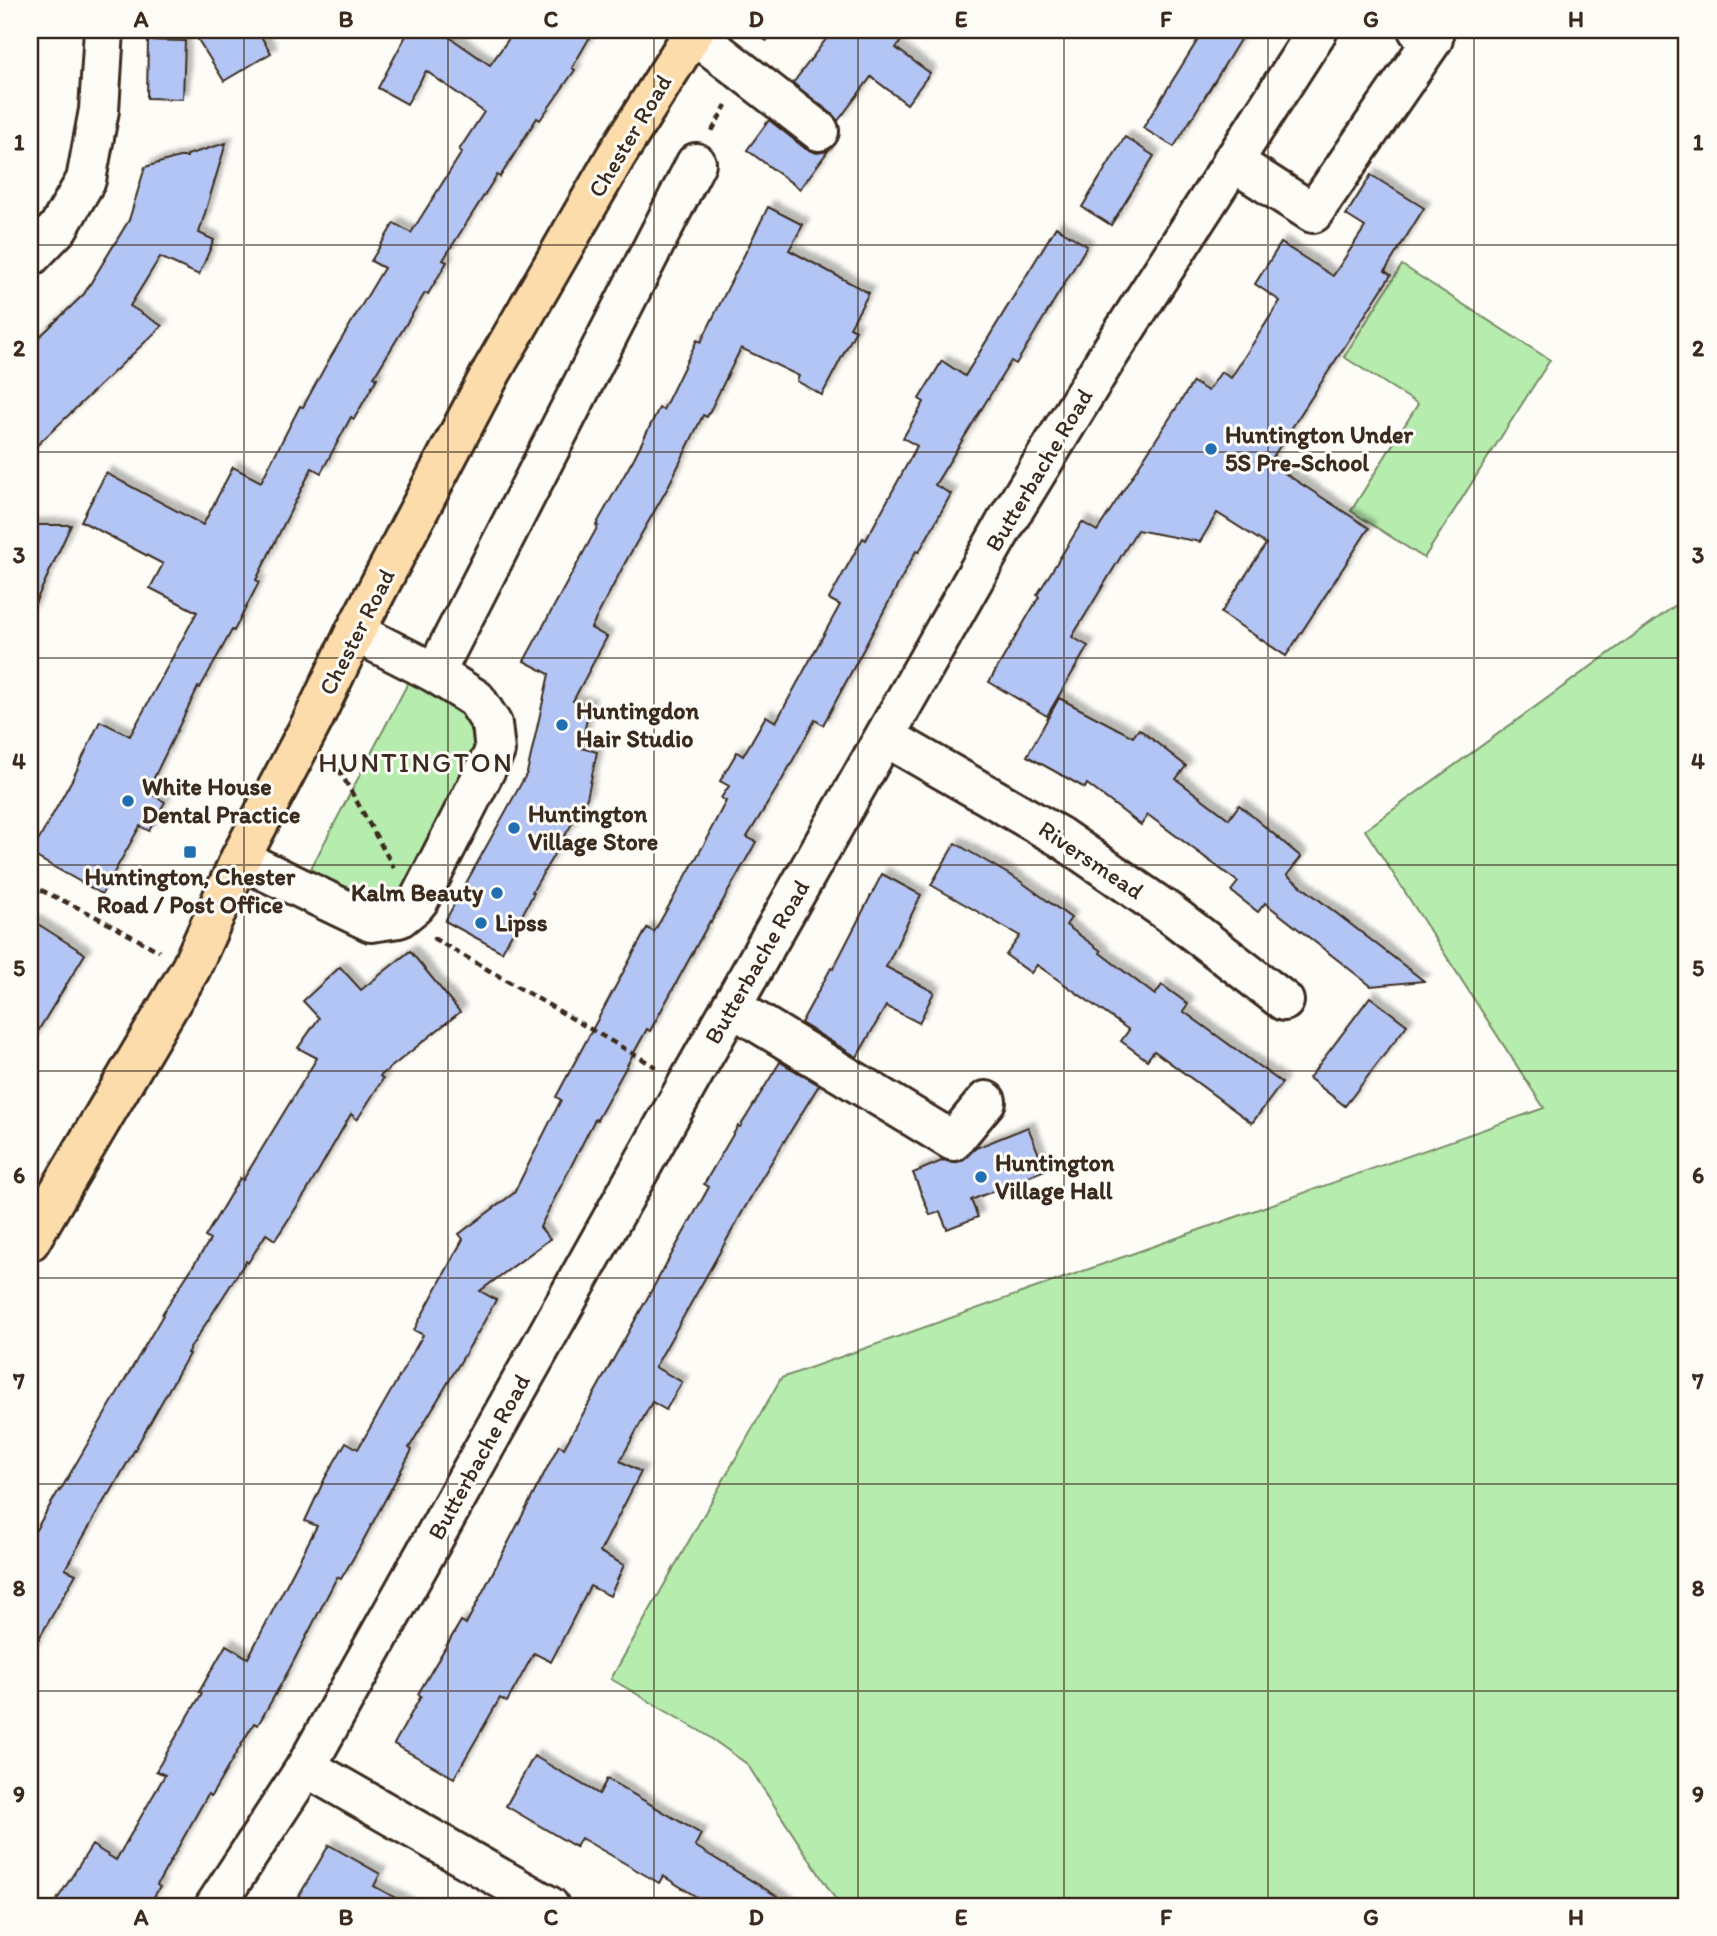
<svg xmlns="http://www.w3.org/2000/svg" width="1717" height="1936" viewBox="0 0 1717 1936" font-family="Itim,sans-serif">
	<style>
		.green { fill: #b6ecae; stroke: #788b66; stroke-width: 2 }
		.building { fill: #b3c5f4; stroke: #3b2a1e; stroke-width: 2; filter: url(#shadow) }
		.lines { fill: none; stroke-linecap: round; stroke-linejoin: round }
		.minor-casing { stroke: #3b2a1e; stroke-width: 44 }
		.major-casing { stroke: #3b2a1e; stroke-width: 44 }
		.path { stroke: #3b2a1e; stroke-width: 4.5; stroke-dasharray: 7 5; stroke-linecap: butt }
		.minor { stroke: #fdfcf7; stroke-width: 38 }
		.major { stroke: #fddcac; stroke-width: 38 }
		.grid { fill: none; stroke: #3b2a1e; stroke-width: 2; stroke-opacity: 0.55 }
		.poi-dot { fill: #1f6fb2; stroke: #fdfcf7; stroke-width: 2.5 }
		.labels { text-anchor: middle; stroke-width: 6; stroke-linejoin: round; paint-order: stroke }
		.street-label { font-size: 24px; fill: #3b2a1e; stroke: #fdfcf7 }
		.poi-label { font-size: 24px; font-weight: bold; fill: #3b2a1e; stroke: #fdfcf7; text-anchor: start }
		.quarter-label { font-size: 28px; letter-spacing: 2px; fill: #3b2a1e; stroke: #fdfcf7 }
		.neatline { fill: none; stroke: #3b2a1e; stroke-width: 2.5 }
		.grid-label { font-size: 23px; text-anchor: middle; font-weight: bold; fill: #3b2a1e }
	</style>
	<defs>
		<filter id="shadow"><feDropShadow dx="6" dy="-6" stdDeviation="2" flood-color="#0004"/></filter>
	</defs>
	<rect width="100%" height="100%" fill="#fdfcf7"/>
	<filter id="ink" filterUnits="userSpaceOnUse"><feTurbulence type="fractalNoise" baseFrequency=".0143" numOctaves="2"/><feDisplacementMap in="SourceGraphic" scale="14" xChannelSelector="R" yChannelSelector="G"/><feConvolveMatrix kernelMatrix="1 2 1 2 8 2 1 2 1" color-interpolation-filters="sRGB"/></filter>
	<g filter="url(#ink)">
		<g class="green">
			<polygon points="1402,265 1550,360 1424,558 1351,511 1418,404 1344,357"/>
			<polygon points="1687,597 1687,1906 840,1906 747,1764 705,1734 611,1679 781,1378 1544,1108 1365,830"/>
			<polygon points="409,681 447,703 465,717 477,739 477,766 413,884 386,902 366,904 309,872"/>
		</g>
		<g class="building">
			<polygon points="192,30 257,30 271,53 224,81"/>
			<polygon points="409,30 439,30 490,65 515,30 594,30 572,68 575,70 540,120 537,118 500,177 497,175 443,260 447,262 428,294 425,293 374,377 377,378 354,419 351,417 321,473 312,468 256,580 259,582 234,631 232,630 200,688 198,687 147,792 165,802 149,831 140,826 102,894 31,854 73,778 100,721 130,736 197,612 150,588 163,564 81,521 106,473 203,525 233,467 261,482 300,406 303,407 326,365 384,268 371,261 394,223 411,233 462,152 459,150 484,112 426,71 407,104 378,88"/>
			<polygon points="833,30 909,30 896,48 930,73 907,104 871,77 838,121 832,114 793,83"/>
			<polygon points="1204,30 1246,30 1174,147 1143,128"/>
			<polygon points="148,40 185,41 183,99 147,98"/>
			<polygon points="769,120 806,149 817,153 828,151 800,189 747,150"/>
			<polygon points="1125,137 1154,156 1111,225 1082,207"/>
			<polygon points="226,143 199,233 214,240 199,275 160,257 130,306 162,326 30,452 30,346 84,294 129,220 145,167 179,157 187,157 187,155"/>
			<polygon points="1371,175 1424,208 1385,271 1391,275 1269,463 1369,528 1286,656 1221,613 1266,544 1217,513 1200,542 1137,530 1072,637 1088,646 1047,716 989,682 1039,597 1037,595 1082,522 1097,531 1193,382 1208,391 1221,372 1231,378 1280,301 1255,284 1281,243 1333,276 1365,227 1346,215"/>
			<polygon points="768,207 803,225 789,250 869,293 850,327 856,330 822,395 797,381 799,376 741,348 707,417 703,415 667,489 626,561 591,628 607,637 573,701 590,704 581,748 597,752 587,798 532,892 534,893 502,952 445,921 527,773 549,674 524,661 598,526 596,525 634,458 659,408 663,410 697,340 701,342"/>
			<polygon points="1056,227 1087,246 1016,364 1011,361 935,485 951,494 919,552 916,551 823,725 815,720 782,780 747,837 756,842 711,922 710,921 650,1031 647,1029 597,1120 595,1119 540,1227 550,1239 480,1291 496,1300 480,1329 409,1448 412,1450 358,1550 341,1579 337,1577 290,1668 258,1725 254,1723 211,1796 208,1794 157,1885 160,1887 148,1906 53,1906 92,1845 116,1860 165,1775 156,1771 202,1693 199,1692 226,1645 248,1658 317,1526 305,1521 325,1478 346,1442 358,1449 423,1335 414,1330 463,1239 459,1234 514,1193 561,1100 556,1097 647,928 654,932 710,834 709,833 726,801 721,798 729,786 720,781 737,752 743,756 766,716 776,722 840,605 829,599 863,538 866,540 917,446 903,438 924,402 919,399 942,361 965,376"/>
			<polygon points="30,525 71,525 30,614"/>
			<polygon points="1059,698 1133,737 1139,729 1186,766 1176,779 1229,819 1239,805 1301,857 1287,875 1424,981 1371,986 1265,903 1258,912 1231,891 1238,882 1148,815 1141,825 1087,784 1085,788 1027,756"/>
			<polygon points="955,843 1020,881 1071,918 1066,925 1101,951 1100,953 1155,995 1162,985 1188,1004 1183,1011 1282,1083 1252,1123 1154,1051 1147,1060 1121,1041 1129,1030 1037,965 1031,973 1006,955 1020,936 931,885"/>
			<polygon points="882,874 921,895 886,967 934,992 919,1023 886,1006 857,1057 801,1023 831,968 833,969"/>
			<polygon points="30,919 85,954 30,1044"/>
			<polygon points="410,951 460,1012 380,1076 383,1079 357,1120 351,1114 307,1191 275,1240 266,1234 248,1263 246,1261 187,1353 189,1354 109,1495 108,1494 65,1569 76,1574 30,1654 30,1540 59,1490 60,1491 163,1315 162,1314 210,1240 205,1237 240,1178 243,1180 317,1058 298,1048 319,1018 303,1001 340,967 361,990"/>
			<polygon points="1370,997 1407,1025 1345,1106 1309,1078"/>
			<polygon points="780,1062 819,1085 761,1179 655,1367 682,1382 666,1410 652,1402 620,1461 641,1472 600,1552 624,1565 610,1596 590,1586 551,1662 534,1653 507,1702 500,1698 454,1778 394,1744 421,1696 418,1694 461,1621 466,1624 559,1445 564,1448 709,1187 704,1184 738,1126 740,1127"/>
			<polygon points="1028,1127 1045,1170 971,1200 978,1217 947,1229 940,1212 930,1215 913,1173 944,1160 952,1163 961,1161 976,1148"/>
			<polygon points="534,1756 599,1794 607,1779 701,1834 695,1846 793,1906 711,1906 663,1876 659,1883 581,1838 576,1847 506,1806"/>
			<polygon points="329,1845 380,1874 374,1886 410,1906 293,1906"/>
		</g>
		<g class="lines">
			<defs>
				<g id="minor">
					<polyline points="689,30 819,131"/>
					<polyline points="1232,161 1313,213 1433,39 1418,30"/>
					<polyline points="30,257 58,228 86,180 99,110 104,30"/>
					<polyline points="435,673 696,163"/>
					<polyline points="886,737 1060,837 1171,914 1284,1001"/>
					<polyline points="240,859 371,922 399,918 415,905 419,900 495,751 492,724 476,699 435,673 355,632"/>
					<polyline points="732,1007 953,1141 986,1101"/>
					<polyline points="306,1767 549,1906"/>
					<polyline points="215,1906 306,1767 687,1085 1005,524 1106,359 1318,30"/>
				</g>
				<polyline id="major" points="30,1241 191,968 240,859 312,722 355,632 492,371 616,156 695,30"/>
			</defs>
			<use href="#minor" class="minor-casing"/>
			<use href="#major" class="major-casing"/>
			<g class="path">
				<polyline points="765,41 772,30"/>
				<polyline points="712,131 726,105"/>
				<polyline points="333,759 394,868"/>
				<polyline points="30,885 87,912 159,951"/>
				<polyline points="433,938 656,1067"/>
			</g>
			<use href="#minor" class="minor"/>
			<use href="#major" class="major"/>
		</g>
	</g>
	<path class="grid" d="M244,30V1906M448,30V1906M654,30V1906M858,30V1906M1064,30V1906M1268,30V1906M1474,30V1906M30,245H1687M30,452H1687M30,658H1687M30,865H1687M30,1071H1687M30,1278H1687M30,1484H1687M30,1691H1687"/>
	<g class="poi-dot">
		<circle cx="1211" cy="449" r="7"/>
		<circle cx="562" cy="725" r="7"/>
		<circle cx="128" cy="801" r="7"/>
		<circle cx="514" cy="828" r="7"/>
		<rect x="183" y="845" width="14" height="14" rx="3.5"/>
		<circle cx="497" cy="893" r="7"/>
		<circle cx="481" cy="923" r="7"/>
		<circle cx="981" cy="1177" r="7"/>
	</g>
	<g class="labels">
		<g class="street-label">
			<text transform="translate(630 136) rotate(-59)" y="8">Chester Road</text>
			<text transform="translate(1039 470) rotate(-59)" y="8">Butterbache Road</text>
			<text transform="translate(357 632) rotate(-63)" y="8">Chester Road</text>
			<text transform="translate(1091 860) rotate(34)" y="8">Riversmead</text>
			<text transform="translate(757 962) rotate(-60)" y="8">Butterbache Road</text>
			<text transform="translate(479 1457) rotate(-61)" y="8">Butterbache Road</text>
		</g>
		<g class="poi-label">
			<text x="1225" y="443">Huntington Under<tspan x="1225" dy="28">5S Pre-School</tspan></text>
			<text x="576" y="719">Huntingdon<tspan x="576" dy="28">Hair Studio</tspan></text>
			<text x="142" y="795">White House<tspan x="142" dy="28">Dental Practice</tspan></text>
			<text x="528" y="822">Huntington<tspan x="528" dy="28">Village Store</tspan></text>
			<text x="190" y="885" text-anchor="middle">Huntington, Chester<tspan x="190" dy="28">Road / Post Office</tspan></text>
			<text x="483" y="901" text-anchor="end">Kalm Beauty</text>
			<text x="495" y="931">Lipss</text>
			<text x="995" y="1171">Huntington<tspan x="995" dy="28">Village Hall</tspan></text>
		</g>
		<g class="quarter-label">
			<text x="416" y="772">HUNTINGTON</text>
		</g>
	</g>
	<rect width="1717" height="1936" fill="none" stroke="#fdfcf7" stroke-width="77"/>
	<rect x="38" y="38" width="1640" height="1860" class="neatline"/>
	<g class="grid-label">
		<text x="141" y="27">A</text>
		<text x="346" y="27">B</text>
		<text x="551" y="27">C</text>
		<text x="756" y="27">D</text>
		<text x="961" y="27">E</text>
		<text x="1166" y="27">F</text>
		<text x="1371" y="27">G</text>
		<text x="1576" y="27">H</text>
		<text x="19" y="150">1</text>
		<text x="1698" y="150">1</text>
		<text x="19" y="356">2</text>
		<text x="1698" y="356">2</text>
		<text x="19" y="563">3</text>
		<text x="1698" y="563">3</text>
		<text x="19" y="769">4</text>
		<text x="1698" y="769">4</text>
		<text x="19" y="976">5</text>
		<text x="1698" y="976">5</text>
		<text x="19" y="1183">6</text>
		<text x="1698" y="1183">6</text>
		<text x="19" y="1389">7</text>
		<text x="1698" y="1389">7</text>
		<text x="19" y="1596">8</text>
		<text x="1698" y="1596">8</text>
		<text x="19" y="1802">9</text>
		<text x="1698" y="1802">9</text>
		<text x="141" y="1925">A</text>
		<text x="346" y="1925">B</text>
		<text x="551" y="1925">C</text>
		<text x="756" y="1925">D</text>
		<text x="961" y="1925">E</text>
		<text x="1166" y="1925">F</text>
		<text x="1371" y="1925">G</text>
		<text x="1576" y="1925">H</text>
	</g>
</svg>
